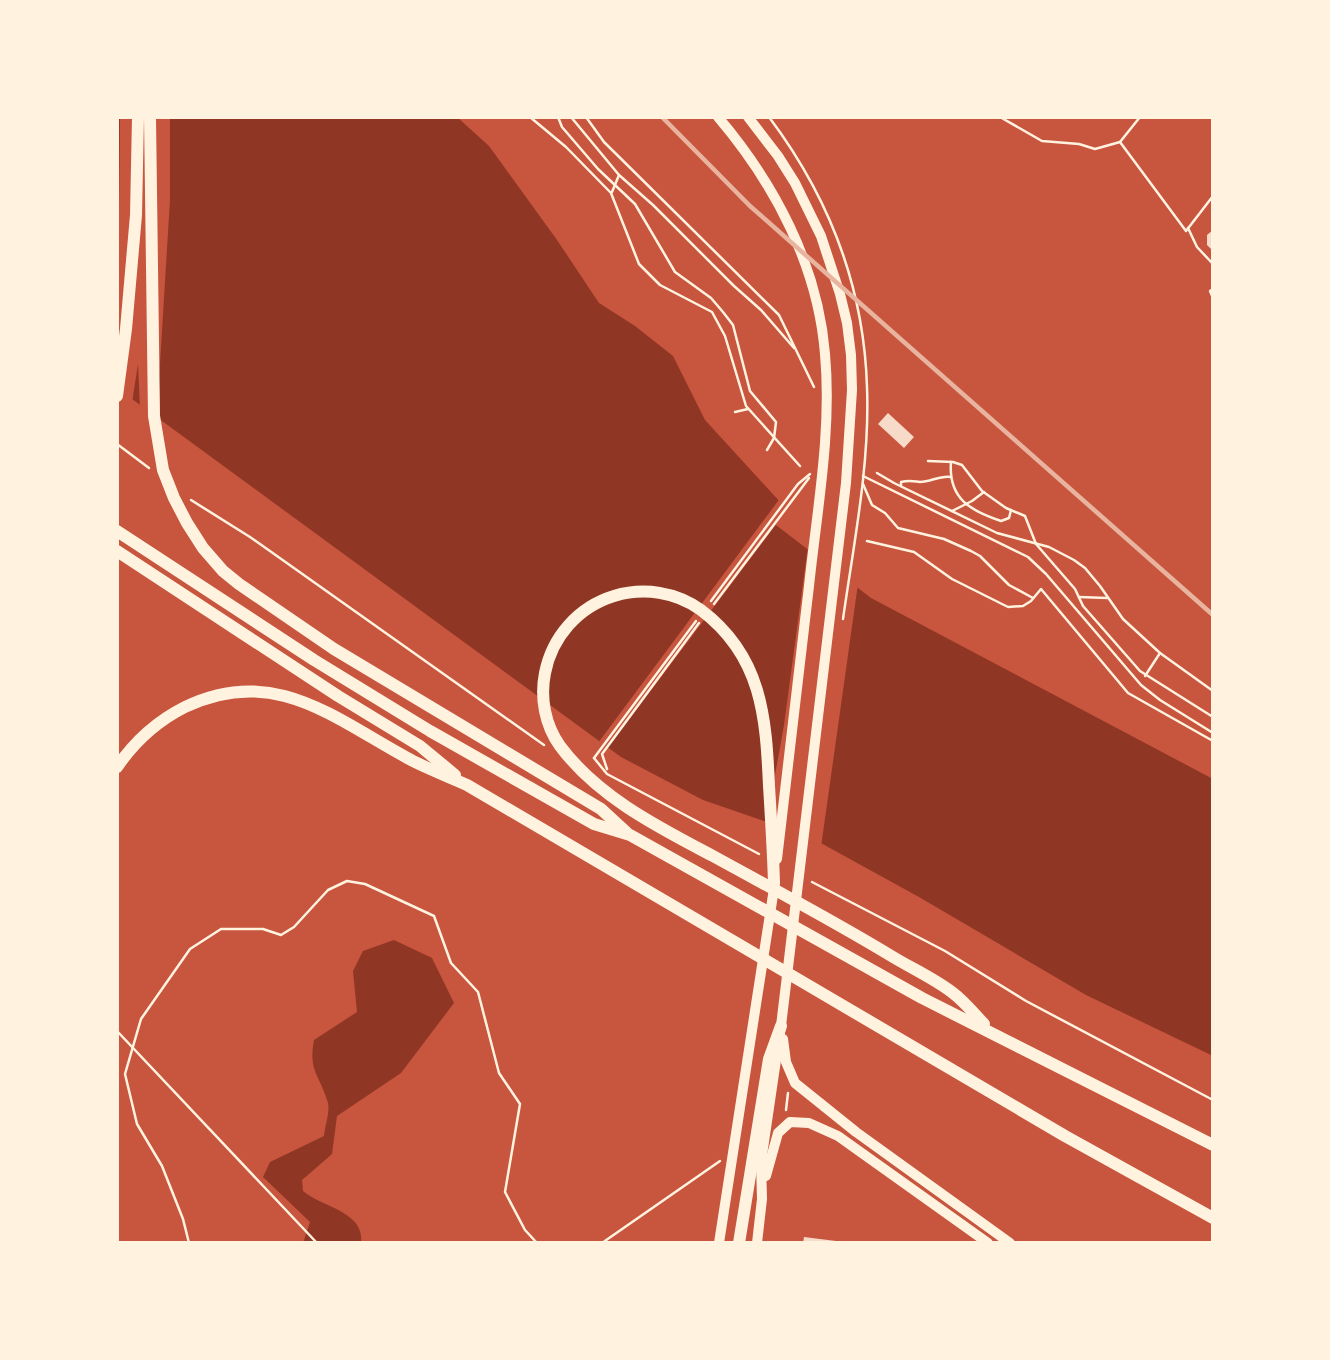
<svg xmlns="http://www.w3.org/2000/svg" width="1330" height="1360" viewBox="0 0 1330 1360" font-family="'Varela Round',sans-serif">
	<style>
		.water { fill: #8f3625 }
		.pier { fill: #c8553d }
		.building { fill: #f7dbc8 }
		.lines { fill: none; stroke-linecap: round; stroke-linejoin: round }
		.path { stroke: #fff3e0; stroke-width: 2.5 }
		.secondary { stroke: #fff3e0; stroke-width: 10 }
		.trunk { stroke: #fff3e0; stroke-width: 12 }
		.rail { stroke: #e9b49f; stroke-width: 4.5 }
	</style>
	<rect width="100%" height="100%" fill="#c8553d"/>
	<g class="water">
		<polygon points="117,117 457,117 489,146 557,240 599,303 635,326 673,356 705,420 781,503 772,522 871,598 1213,779 1213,1056 1086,995 919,897 808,836 703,800 621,757 117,388"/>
		<path d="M394,940L432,958L454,1003L401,1073L337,1116L332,1154L302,1180L303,1191C321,1207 365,1211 361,1243H303L310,1222L263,1177L270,1162L324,1136C325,1126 330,1112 328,1103C320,1075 308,1072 314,1040L357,1012L353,971L363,951Z"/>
	</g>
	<g class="pier">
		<polygon points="120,117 170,117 170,200 159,380 160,423 140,409 138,364 132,403 117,392"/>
		<polygon points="781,497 784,503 776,520 778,522 606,750 598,743"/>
		<polygon points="808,546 858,584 821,847 806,839 766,825 784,725"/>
	</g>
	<g class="building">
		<polygon points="1213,230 1213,251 1207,245 1207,235"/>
		<polygon points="888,413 914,437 904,448 878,424"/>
		<polygon points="804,1237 836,1241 836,1243 803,1243"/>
	</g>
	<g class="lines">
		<g class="path">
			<polyline points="530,117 566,147 611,193 639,264 660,285 712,312 725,336 746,406 800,466"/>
			<polyline points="558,117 562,127 598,169 635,204 675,272 711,298 723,312 733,325 750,391 776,422 774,438 767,450"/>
			<polyline points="571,117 619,175 653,205 734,286 761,310 794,348"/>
			<polyline points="586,117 604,142 779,315 814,387"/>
			<path d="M769,117C829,197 864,287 867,387C870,464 854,542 843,619"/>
			<polyline points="1000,117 1042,141 1079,144 1095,149 1120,142 1186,231 1213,196"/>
			<polyline points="1120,142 1140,117"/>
			<polyline points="612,192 619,175"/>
			<polyline points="1188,228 1197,247 1213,264"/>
			<polyline points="1213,289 1210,291 1213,298"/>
			<polyline points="735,412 748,409"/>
			<polyline points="117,444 149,468"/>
			<polyline points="928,461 953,462 962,465 982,491 1006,508 1025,516 1036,544 1075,589 1083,606 1140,671 1213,717"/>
			<path d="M951,462C948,499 971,511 1001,521L1009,518L1011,510"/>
			<polyline points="877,473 894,483 997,533 1049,547 1074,560 1085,568 1100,586 1123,619 1160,653 1213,691"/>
			<polyline points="863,476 1028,557 1046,574 1141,685 1160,700 1213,733"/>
			<polyline points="863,484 872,505 885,513 898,528 944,539 971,551 980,556 1009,585 1033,598"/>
			<path d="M901,486V482C909,480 912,481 920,482C931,482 940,475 951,477"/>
			<polyline points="191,500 250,537 544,745"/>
			<polyline points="952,511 972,501 984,492"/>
			<polyline points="867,541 914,552 952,579 1008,607 1023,606 1031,601 1041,589 1128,693 1213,741"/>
			<polyline points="1079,597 1107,598"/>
			<polyline points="711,601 798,484 810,474"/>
			<polyline points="714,604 809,478"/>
			<polyline points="1145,676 1160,653"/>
			<polyline points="594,758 607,774 759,854"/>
			<polyline points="594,758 696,621"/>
			<polyline points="607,769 602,754 699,623"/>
			<polyline points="812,882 945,951 1026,1001 1213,1100"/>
			<polyline points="117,1031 317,1243"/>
			<polyline points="786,1110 788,1093"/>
			<polyline points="189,1243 183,1219 162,1166 137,1124 125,1074 141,1019 190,949 221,929 263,929 281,935 294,927 328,890 347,881 365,884 434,916 451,963 478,992 499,1073 520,1104 505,1192 525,1230 537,1243"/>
			<polyline points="602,1243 720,1161"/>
		</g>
		<g class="secondary">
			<path d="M718,117C775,184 818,266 825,354C832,431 817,510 809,586C798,677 788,768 777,859"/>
			<polyline points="748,117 778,156 795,183 821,236 840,294 847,323 851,355 852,390 846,483 781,1026 761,1162 762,1199 757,1243"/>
			<polyline points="783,1039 786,1062 795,1083 856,1132 1010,1243"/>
			<polyline points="766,1176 778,1133 790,1122 809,1123 838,1136 988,1243"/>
			<polyline points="719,1243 775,882"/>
		</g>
		<g class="trunk">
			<polyline points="150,117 154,416 163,470 174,498 187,523 203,548 223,571 239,584 334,649 601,809 627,833"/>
			<polyline points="117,396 126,329 136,215 138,117"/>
			<polyline points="117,531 314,660 430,731 594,824 630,835 922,998 1213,1145"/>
			<polyline points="117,551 338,696 420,746 455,775"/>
			<path d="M117,767C135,741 157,721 185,707C276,663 337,721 413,761C431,770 449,777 467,785L1065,1136L1213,1218"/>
			<path d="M774,883C773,851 771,818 769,786C766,717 762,656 701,610C676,592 644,587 614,596C578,607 552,637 545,673C540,698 545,725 560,746C598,797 658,827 713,856C773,889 834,921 893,957C913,969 935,979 953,993C965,1002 974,1014 984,1024"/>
			<polyline points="739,1243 769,1059 781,1026"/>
		</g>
		<polyline class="rail" points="662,117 750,206 1213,615"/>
	</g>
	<rect width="1330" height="1360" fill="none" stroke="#fff3e0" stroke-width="238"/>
</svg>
